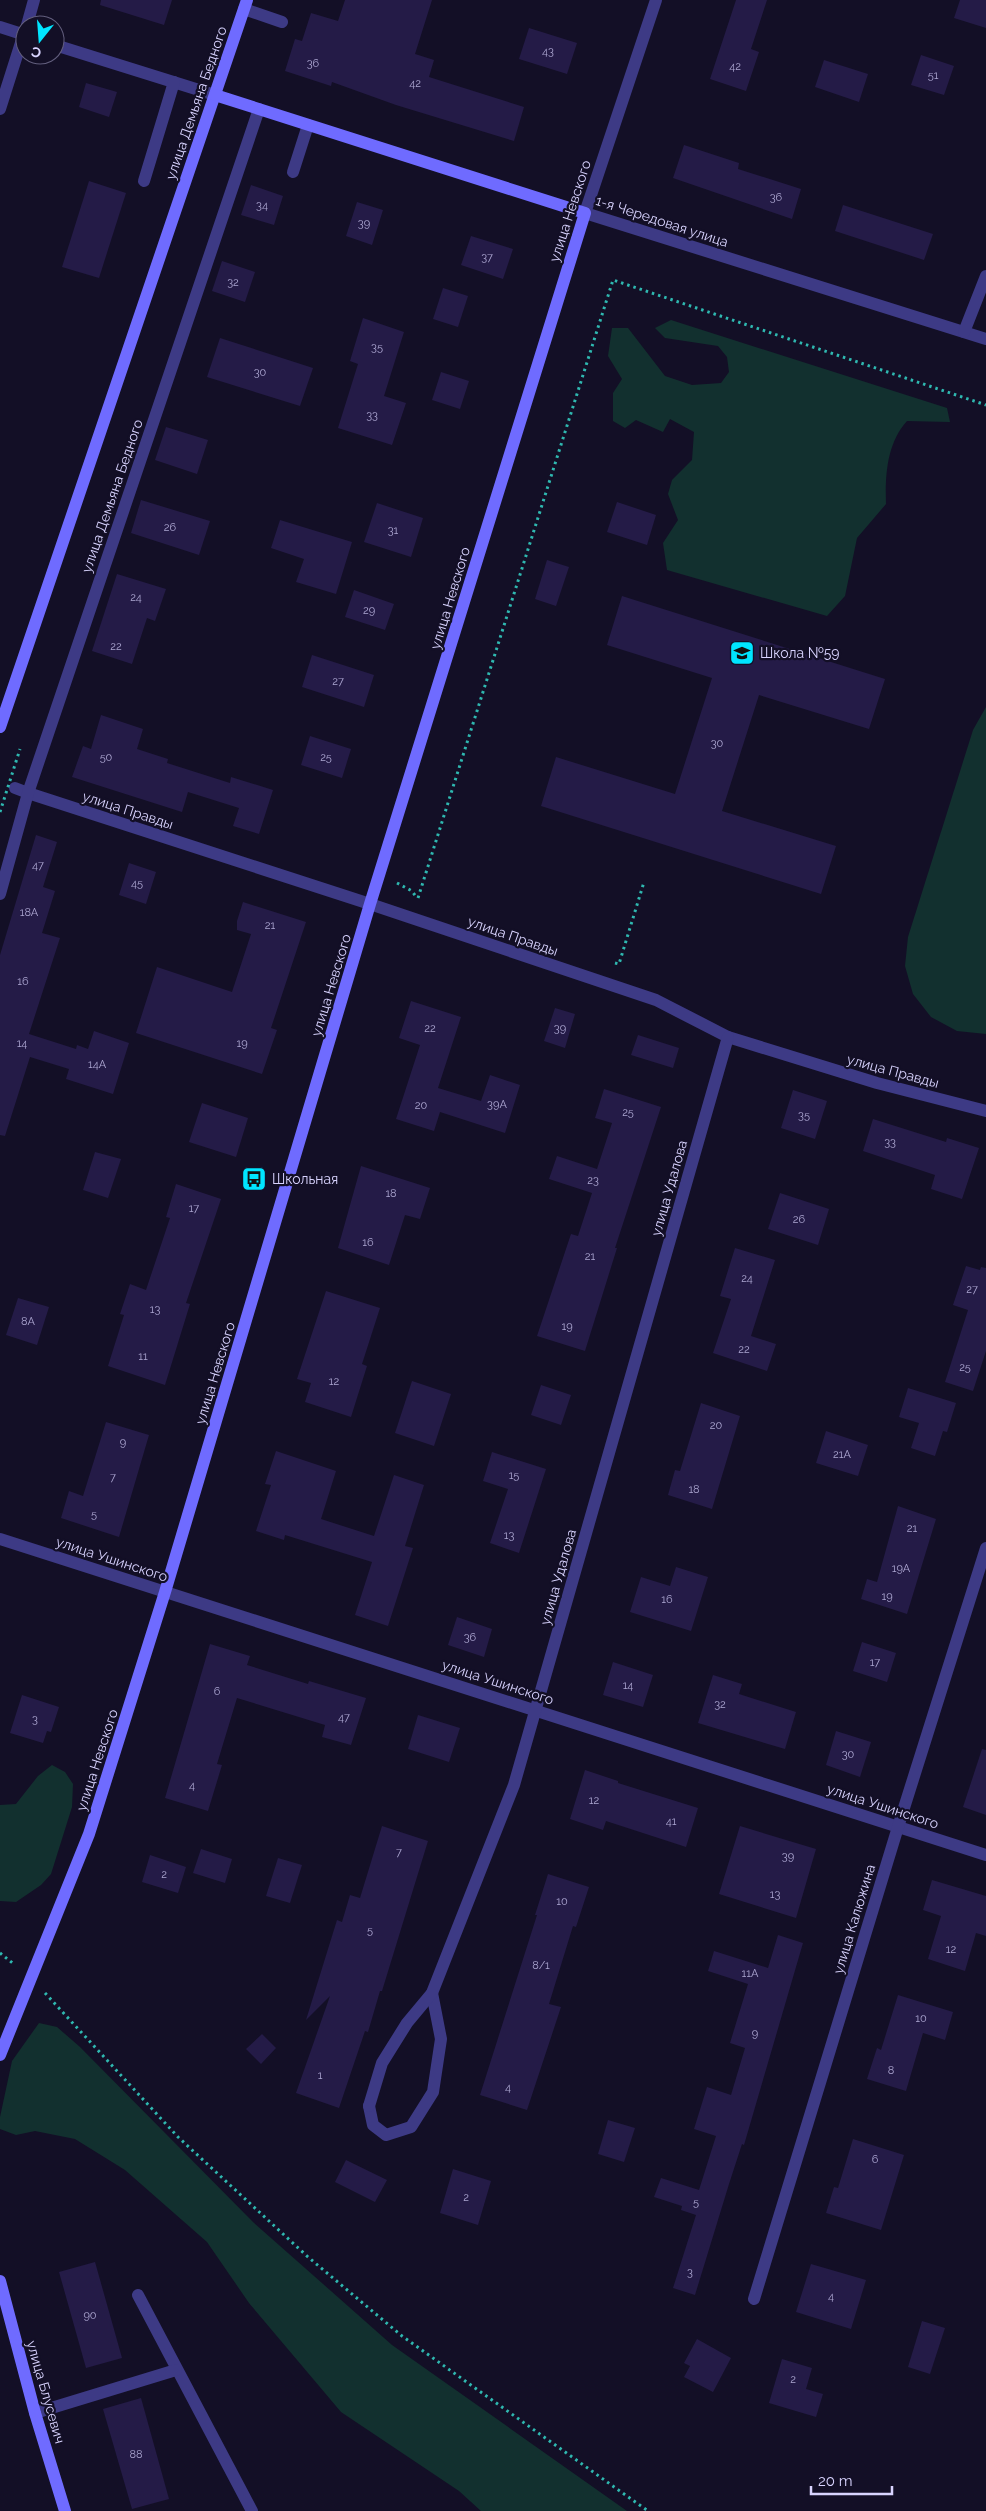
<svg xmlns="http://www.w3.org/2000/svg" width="986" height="2511" viewBox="0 0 986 2511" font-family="Raleway,sans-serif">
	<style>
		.green { fill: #12302f }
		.building { fill: #241b47 }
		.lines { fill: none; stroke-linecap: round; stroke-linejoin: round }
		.path { stroke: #2fb8b0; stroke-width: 3; stroke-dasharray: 2.5 4; stroke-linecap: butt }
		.lane { stroke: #3d3a85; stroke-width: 12 }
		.street { stroke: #3d3a85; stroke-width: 12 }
		.secondary { stroke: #6f6bff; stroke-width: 12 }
		.path-bridge { stroke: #2fb8b0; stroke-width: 3; stroke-dasharray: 2.5 4; stroke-linecap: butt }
		.labels { text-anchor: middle; stroke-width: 4.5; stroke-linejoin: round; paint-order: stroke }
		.number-label { font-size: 11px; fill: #aca6d1 }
		.street-label { font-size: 14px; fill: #d9d4ff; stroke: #130f26 }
		.poi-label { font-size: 14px; fill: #d9d4ff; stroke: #130f26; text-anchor: start }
	</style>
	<rect width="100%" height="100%" fill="#130f26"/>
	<g class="green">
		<path d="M671,320L947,408L950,422L907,421C887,443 885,475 886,504L857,538L845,596L827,616L667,570L663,543L678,520L668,494L672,480L692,460L694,432L670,419L663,432L636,420L625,428L613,421V393L622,379L608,356L612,328H628L665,376L692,385L721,383L729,372L727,357L718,346L665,338L655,328Z"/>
		<polygon points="986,707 986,1034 957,1031 931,1017 913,994 905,966 908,937 973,730"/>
		<polygon points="52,1765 65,1772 73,1784 72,1807 51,1874 41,1885 16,1902 0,1901 0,1805 16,1804 38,1776"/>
		<polygon points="39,2023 57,2027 80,2047 253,2222 392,2345 627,2511 481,2511 459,2491 341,2412 249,2303 207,2242 125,2170 75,2139 35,2131 16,2135 0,2129 0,2117 12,2061"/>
	</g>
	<g class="building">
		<polygon points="101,0 172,0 164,25 100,5"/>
		<polygon points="345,0 432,0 415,54 434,60 429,77 524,107 514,141 396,105 332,82 331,86 285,71 295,39 302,41 311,13 338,21"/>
		<polygon points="736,0 767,0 751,49 759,52 746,91 710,79"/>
		<polygon points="960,0 986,0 986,28 954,18"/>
		<polygon points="529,28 577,43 567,74 519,59"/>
		<polygon points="921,55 954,66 944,95 911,85"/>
		<polygon points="824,60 868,74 859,102 815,87"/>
		<polygon points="86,83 117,92 109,117 79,107"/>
		<polygon points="684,145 739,163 738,169 801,189 792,219 673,178"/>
		<polygon points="89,181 126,193 99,278 62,267"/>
		<polygon points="251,185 283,196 274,225 241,215"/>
		<polygon points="357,202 383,210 372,245 346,236"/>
		<polygon points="843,205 933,234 924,260 835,231"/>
		<polygon points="471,236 513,249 503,279 461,265"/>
		<polygon points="222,261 255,272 245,302 212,291"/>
		<polygon points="443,288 468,296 458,327 433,319"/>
		<polygon points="363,318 404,332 384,396 406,403 392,445 338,428 358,364 350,361"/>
		<polygon points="220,338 313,368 300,406 207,377"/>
		<polygon points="441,372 469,381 460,409 432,400"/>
		<polygon points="166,427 208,440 197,474 155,460"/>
		<polygon points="141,500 210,521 199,555 131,533"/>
		<polygon points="617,502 656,515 647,545 607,532"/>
		<polygon points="377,503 423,518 411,557 364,542"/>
		<polygon points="280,520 352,542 336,594 296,582 304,559 271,548"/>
		<polygon points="547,560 569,567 556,606 535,599"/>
		<polygon points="117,574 166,589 155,621 147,618 132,664 92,651"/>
		<polygon points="354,590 394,604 385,630 345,617"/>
		<polygon points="622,596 885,679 869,729 759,695 722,811 836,846 821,894 541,806 556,757 675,794 712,678 607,645"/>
		<polygon points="312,655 374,675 364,707 302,687"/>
		<polygon points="101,715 143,729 137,749 168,759 167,763 230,783 231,777 273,790 259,834 233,826 239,808 188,792 182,812 72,777 83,746 91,749"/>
		<polygon points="310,736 351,749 342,778 301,765"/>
		<polygon points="36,835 57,842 43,887 55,891 42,933 60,938 29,1034 76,1049 77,1045 88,1049 94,1031 129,1043 113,1094 66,1079 69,1069 30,1057 5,1136 0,1135 0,955"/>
		<polygon points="129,863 156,872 146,904 119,895"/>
		<polygon points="243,902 306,922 271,1028 277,1030 262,1074 136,1033 157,967 232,992 251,934 237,930 237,921"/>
		<polygon points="411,1001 461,1017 438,1088 481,1101 490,1075 520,1085 505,1133 440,1112 434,1131 396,1119 420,1045 399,1038"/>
		<polygon points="555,1008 575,1014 565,1048 544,1041"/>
		<polygon points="638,1035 679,1048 673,1068 631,1055"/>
		<polygon points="604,1089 661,1107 615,1248 617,1248 585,1351 537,1336 571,1234 578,1236 592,1193 549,1179 557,1156 597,1169 612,1123 595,1118"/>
		<polygon points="793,1090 827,1101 815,1139 781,1128"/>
		<polygon points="202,1103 248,1118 236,1157 189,1142"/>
		<polygon points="873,1119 946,1142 947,1138 979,1148 962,1199 931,1189 935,1175 863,1151"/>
		<polygon points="95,1152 121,1159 108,1198 83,1190"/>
		<polygon points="361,1166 430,1188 420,1219 405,1215 389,1265 338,1248"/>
		<polygon points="176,1184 221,1199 186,1303 190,1304 165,1385 108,1366 124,1315 120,1314 130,1284 146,1290 170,1218 166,1217"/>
		<polygon points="780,1193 829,1209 818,1245 768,1229"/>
		<polygon points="735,1248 775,1260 751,1336 776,1344 767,1371 713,1353 731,1299 720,1296"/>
		<polygon points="966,1266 980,1270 981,1267 986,1268 986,1351 973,1391 945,1382 968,1310 953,1305"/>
		<polygon points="326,1291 380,1308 362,1364 367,1366 351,1417 305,1402 311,1383 297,1379"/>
		<polygon points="18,1298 49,1307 37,1345 6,1335"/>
		<polygon points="412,1381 451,1394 434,1446 395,1433"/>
		<polygon points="541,1385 571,1395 561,1425 531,1415"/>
		<polygon points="908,1388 956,1403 947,1432 943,1431 935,1456 911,1448 919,1423 899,1417"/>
		<polygon points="701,1403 740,1416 712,1509 668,1495 675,1470 680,1471"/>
		<polygon points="106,1422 149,1435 119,1537 61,1518 69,1491 83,1496"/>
		<polygon points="826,1431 868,1445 858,1476 816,1463"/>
		<polygon points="276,1451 336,1471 321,1519 374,1536 394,1475 424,1485 405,1546 413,1548 388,1626 355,1615 372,1562 285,1535 284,1540 256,1531 271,1485 265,1484"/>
		<polygon points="492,1452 546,1469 519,1553 490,1543 508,1489 483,1481"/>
		<polygon points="898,1506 936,1519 907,1614 861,1599 867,1579 877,1582"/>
		<polygon points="676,1567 708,1577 691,1631 630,1612 641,1577 670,1586"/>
		<polygon points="457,1617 492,1629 484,1657 448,1645"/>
		<polygon points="862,1642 896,1653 887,1682 853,1671"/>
		<polygon points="210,1644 250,1656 247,1665 308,1684 309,1681 366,1698 351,1745 322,1737 325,1725 237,1698 217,1764 222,1765 208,1811 165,1798"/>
		<polygon points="613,1662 653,1675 643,1707 603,1695"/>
		<polygon points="713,1675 742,1684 739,1694 796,1712 785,1749 698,1723"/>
		<polygon points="22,1695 59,1707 51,1732 47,1731 43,1743 10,1733"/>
		<polygon points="418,1715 460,1728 449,1762 408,1749"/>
		<polygon points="836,1731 871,1742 860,1777 826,1765"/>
		<polygon points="982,1749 986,1750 986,1815 963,1807"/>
		<polygon points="585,1770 618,1781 618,1783 698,1808 686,1847 606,1821 603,1830 570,1819"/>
		<polygon points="382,1826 428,1841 382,1991 380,1991 368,2032 365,2031 339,2108 296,2093 330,1996 306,2020 337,1920 342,1922 350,1895 360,1898"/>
		<polygon points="740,1826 816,1849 796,1918 719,1894"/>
		<polygon points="201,1849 232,1859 225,1883 193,1873"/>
		<polygon points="150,1855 186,1867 178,1893 142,1882"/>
		<polygon points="278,1858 302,1865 290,1903 266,1896"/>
		<polygon points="548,1874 589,1887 576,1927 573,1926 549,2004 561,2007 527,2110 480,2095 537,1915 535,1915"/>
		<polygon points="932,1880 986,1896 986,1936 976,1933 965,1971 928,1959 941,1916 923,1910"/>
		<polygon points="778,1935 803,1943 744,2145 742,2144 729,2184 695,2295 673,2288 696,2215 681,2210 682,2206 654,2197 661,2178 699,2190 716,2136 694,2129 707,2087 731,2095 745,2048 730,2043 748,1984 708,1971 714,1951 768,1968"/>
		<polygon points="898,1995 953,2012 945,2040 923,2033 906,2091 867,2079 877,2048 881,2050"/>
		<polygon points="262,2034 276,2048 261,2064 246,2049"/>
		<polygon points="608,2120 635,2128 624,2162 598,2154"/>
		<polygon points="853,2139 904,2155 881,2230 826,2213 834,2187 838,2188"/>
		<polygon points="346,2160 387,2180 375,2202 335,2182"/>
		<polygon points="453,2169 491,2181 478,2225 440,2213"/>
		<polygon points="95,2262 122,2358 86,2368 59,2272"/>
		<polygon points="811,2264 866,2280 851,2329 796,2312"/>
		<polygon points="922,2321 945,2328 930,2374 908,2367"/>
		<polygon points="697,2339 731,2358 713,2392 684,2377 690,2366 684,2363"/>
		<polygon points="782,2359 812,2368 806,2389 823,2394 816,2417 769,2403"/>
		<polygon points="141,2398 169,2499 132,2509 103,2409"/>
	</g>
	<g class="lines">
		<g class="path">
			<polyline points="397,883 412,891 417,898"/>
			<polyline points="418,898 613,280 986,405"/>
			<polyline points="615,963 619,964 644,882"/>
			<polyline points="0,1953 15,1965"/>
			<polyline points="45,1993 178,2137 308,2257 402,2336 648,2511"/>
		</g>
		<g class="lane">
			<polyline points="244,9 282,22"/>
			<polyline points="27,25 34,0"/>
			<polyline points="0,27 25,35"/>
			<polyline points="55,45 215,95"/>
			<polyline points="0,109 25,30"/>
			<polyline points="293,172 308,125"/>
			<polyline points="144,181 174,82"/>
			<polyline points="15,788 28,793"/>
			<polyline points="369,2106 373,2125 386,2135 411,2127 433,2092 441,2039 432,1993"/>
		</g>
		<g class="street">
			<polyline points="656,0 585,213 986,339"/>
			<polyline points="964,332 986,276"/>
			<polyline points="28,793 370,904 656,1000 728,1037 877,1083 986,1111"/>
			<polyline points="0,894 28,793 259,109"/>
			<polyline points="0,1539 986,1855"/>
			<polyline points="369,2106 382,2063 407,2023 432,1993 514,1785 728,1037"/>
			<polyline points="138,2295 252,2511"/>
			<polyline points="754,2299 898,1827 986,1548"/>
			<polyline points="35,2413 176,2370"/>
		</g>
		<g class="secondary">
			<polyline points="0,727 247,0"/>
			<polyline points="0,2055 89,1834 165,1592 370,904 585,213 215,95"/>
			<polyline points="0,2281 35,2413 65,2511"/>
		</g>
		<polyline class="path-bridge" points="0,812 20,749"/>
	</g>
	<defs>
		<symbol id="school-square" viewBox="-11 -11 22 22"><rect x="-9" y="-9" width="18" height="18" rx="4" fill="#00e5ff" stroke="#130f26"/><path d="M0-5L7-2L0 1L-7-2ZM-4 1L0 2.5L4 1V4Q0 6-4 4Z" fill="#111"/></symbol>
		<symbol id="bus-square" viewBox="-11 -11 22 22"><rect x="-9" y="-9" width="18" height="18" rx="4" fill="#00e5ff" stroke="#130f26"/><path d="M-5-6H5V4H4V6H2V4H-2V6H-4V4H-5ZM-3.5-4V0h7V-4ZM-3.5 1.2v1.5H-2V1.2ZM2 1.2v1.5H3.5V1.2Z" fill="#111"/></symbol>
	</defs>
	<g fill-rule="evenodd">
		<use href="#school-square" x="728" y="639" width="28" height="28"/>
		<use href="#bus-square" x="240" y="1165" width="28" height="28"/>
	</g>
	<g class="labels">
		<g class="number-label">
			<text x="548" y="55">43</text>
			<text x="313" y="67">36</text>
			<text x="735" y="70">42</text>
			<text x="933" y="79">51</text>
			<text x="415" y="87">42</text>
			<text x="776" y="201">36</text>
			<text x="262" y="209">34</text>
			<text x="364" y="227">39</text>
			<text x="487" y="261">37</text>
			<text x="233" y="286">32</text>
			<text x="377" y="351">35</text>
			<text x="260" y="376">30</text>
			<text x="372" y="419">33</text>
			<text x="170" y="531">26</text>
			<text x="393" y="534">31</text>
			<text x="136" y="601">24</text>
			<text x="369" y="614">29</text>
			<text x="116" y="650">22</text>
			<text x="338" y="685">27</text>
			<text x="717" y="747">30</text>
			<text x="106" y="761">50</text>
			<text x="326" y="761">25</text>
			<text x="38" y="869">47</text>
			<text x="137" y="887">45</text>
			<text x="29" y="916">18А</text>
			<text x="270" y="929">21</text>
			<text x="23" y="985">16</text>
			<text x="430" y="1032">22</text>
			<text x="560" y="1032">39</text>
			<text x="22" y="1047">14</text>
			<text x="242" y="1047">19</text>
			<text x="97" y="1068">14А</text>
			<text x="497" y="1108">39А</text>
			<text x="421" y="1109">20</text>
			<text x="628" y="1116">25</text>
			<text x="804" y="1119">35</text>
			<text x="890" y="1146">33</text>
			<text x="593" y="1184">23</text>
			<text x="391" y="1197">18</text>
			<text x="194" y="1212">17</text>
			<text x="799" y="1223">26</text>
			<text x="368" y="1246">16</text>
			<text x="590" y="1260">21</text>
			<text x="747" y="1282">24</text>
			<text x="972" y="1293">27</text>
			<text x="155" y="1313">13</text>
			<text x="28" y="1325">8А</text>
			<text x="567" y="1330">19</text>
			<text x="744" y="1353">22</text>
			<text x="143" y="1360">11</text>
			<text x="965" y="1371">25</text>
			<text x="334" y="1385">12</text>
			<text x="716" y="1429">20</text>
			<text x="123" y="1446">9</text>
			<text x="842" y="1458">21А</text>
			<text x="514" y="1479">15</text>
			<text x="113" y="1481">7</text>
			<text x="694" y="1493">18</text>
			<text x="94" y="1518">5</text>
			<text x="912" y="1532">21</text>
			<text x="509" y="1539">13</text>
			<text x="901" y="1572">19А</text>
			<text x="887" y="1600">19</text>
			<text x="667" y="1603">16</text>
			<text x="470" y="1641">36</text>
			<text x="875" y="1666">17</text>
			<text x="628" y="1689">14</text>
			<text x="217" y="1695">6</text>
			<text x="720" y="1708">32</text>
			<text x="344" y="1721">47</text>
			<text x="35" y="1723">3</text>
			<text x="848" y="1758">30</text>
			<text x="192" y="1789">4</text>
			<text x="594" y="1804">12</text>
			<text x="671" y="1825">41</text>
			<text x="399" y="1856">7</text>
			<text x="788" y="1860">39</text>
			<text x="164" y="1878">2</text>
			<text x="775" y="1898">13</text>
			<text x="562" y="1905">10</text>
			<text x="370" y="1934">5</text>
			<text x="951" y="1953">12</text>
			<text x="541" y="1969">8/1</text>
			<text x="750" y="1977">11А</text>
			<text x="921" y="2022">10</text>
			<text x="755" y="2037">9</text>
			<text x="891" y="2074">8</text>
			<text x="320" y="2079">1</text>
			<text x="508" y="2091">4</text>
			<text x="875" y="2163">6</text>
			<text x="466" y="2201">2</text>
			<text x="696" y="2206">5</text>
			<text x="690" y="2276">3</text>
			<text x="831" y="2300">4</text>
			<text x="90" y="2319">90</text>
			<text x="793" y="2383">2</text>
			<text x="136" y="2458">88</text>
		</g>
		<g class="street-label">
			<text transform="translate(196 103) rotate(-71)" y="5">улица Демьяна Бедного</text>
			<text transform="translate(570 211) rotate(-72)" y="5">улица Невского</text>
			<text transform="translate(662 221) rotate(18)" y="5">1-я Чередовая улица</text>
			<text transform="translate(112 496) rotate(-71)" y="5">улица Демьяна Бедного</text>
			<text transform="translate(450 598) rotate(-73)" y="5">улица Невского</text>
			<text transform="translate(128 810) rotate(18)" y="5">улица Правды</text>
			<text transform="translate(513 936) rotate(19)" y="5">улица Правды</text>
			<text transform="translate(331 985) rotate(-73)" y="5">улица Невского</text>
			<text transform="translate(893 1071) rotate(15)" y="5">улица Правды</text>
			<text transform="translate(669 1188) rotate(-74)" y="5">улица Удалова</text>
			<text transform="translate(215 1373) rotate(-73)" y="5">улица Невского</text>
			<text transform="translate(112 1559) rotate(18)" y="5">улица Ушинского</text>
			<text transform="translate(558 1577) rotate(-74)" y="5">улица Удалова</text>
			<text transform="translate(498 1682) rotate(18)" y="5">улица Ушинского</text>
			<text transform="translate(97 1760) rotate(-72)" y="5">улица Невского</text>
			<text transform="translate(883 1806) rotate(18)" y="5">улица Ушинского</text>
			<text transform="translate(854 1919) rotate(-73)" y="5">улица Калюжина</text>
			<text transform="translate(46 2392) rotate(74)" y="5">улица Блусевич</text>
		</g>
		<g class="poi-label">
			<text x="760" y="658">Школа №59</text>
			<text x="272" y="1184">Школьная</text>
		</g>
	</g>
	<g transform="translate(40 40) rotate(197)"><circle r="24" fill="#130f26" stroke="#625e7d"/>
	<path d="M0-4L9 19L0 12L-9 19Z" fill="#00e5ff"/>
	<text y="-8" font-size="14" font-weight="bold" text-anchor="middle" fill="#d9d4ff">С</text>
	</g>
	<path d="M811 2486v8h81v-8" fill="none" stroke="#d9d4ff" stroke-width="2.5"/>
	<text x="818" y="2486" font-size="15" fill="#d9d4ff" stroke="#130f26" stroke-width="4" paint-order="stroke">20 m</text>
</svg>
